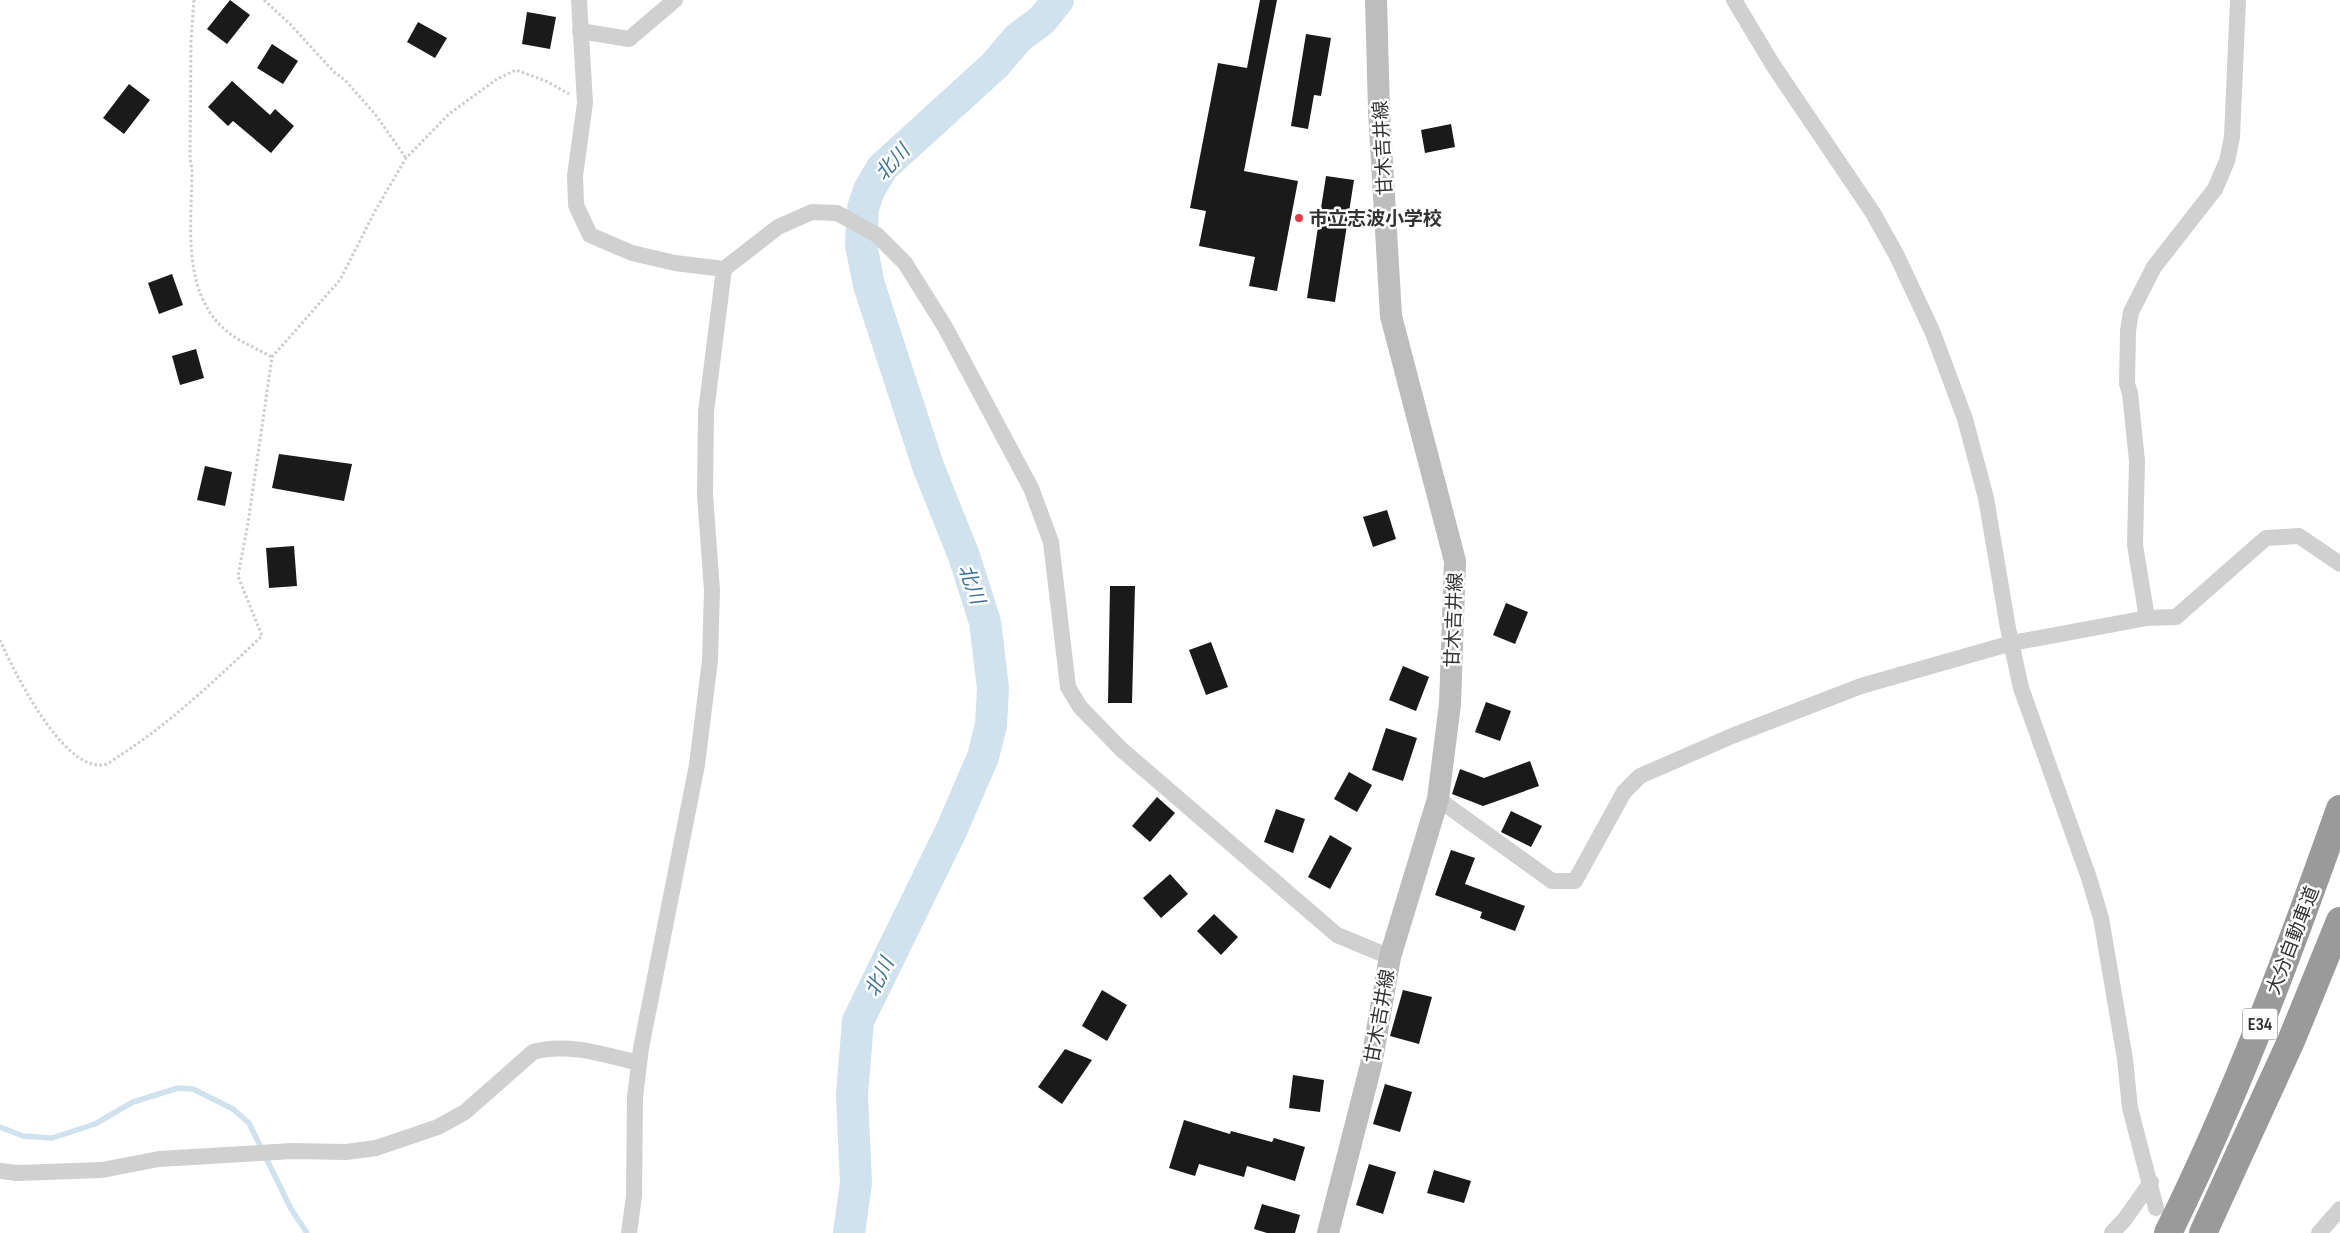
<svg xmlns="http://www.w3.org/2000/svg" width="2340" height="1233" viewBox="0 0 2340 1233" font-family="'Sofia Sans Condensed','Noto Sans JP',sans-serif">
	<style>
		.lines { fill: none; stroke-linecap: round; stroke-linejoin: round }
		.stream { stroke: #cfe2ee; stroke-width: 5.5 }
		.river { stroke: #cfe2ee; stroke-width: 32 }
		.building { fill: #1a1a1a }
		.path { stroke: #cdcdcd; stroke-width: 3; stroke-dasharray: 2.5 2.5; stroke-linecap: butt }
		.street { stroke: #d0d0d0; stroke-width: 16 }
		.secondary { stroke: #bdbdbd; stroke-width: 22 }
		.highway { stroke: #9a9a9a; stroke-width: 28 }
		.poi-dot { fill: #e63946; stroke: #fff; stroke-width: 2 }
		.labels { text-anchor: middle; stroke-width: 5; stroke-linejoin: round; paint-order: stroke }
		.shield { fill: #fff; stroke: #707070; stroke-width: 1 }
		.shield-label { font-size: 18px; font-weight: bold; fill: #333 }
		.street-label { font-size: 19px; fill: #333; stroke: #fff }
		.poi-label { font-size: 19px; font-weight: bold; fill: #333; stroke: #fff; text-anchor: start }
		.water-label { font-size: 20px; font-style: italic; fill: #3f7597; stroke: #fff }
	</style>
	<rect width="100%" height="100%" fill="#fff"/>
	<g class="lines">
		<polyline class="stream" points="0,1127 23,1136 52,1138 95,1124 133,1102 178,1088 193,1089 233,1109 249,1123 291,1209 307,1233"/>
		<polyline class="river" points="849,1233 856,1183 852,1095 858,1021 951,831 983,757 991,725 993,688 985,622 964,556 928,466 869,285 861,245 863,208 869,190 882,168 995,65 1018,38 1042,20 1058,0"/>
	</g>
	<g class="building">
		<polygon points="230,0 250,15 227,44 207,29"/>
		<polygon points="1260,0 1277,0 1244,171 1298,181 1277,291 1249,286 1255,257 1199,246 1206,211 1190,208 1218,63 1247,68"/>
		<polygon points="527,12 556,17 550,49 522,44"/>
		<polygon points="418,22 447,38 435,58 407,42"/>
		<polygon points="1306,34 1331,38 1321,96 1314,95 1308,129 1291,126"/>
		<polygon points="272,44 298,61 283,84 257,68"/>
		<polygon points="232,81 270,115 275,109 294,126 271,153 233,121 228,126 208,107"/>
		<polygon points="129,84 150,100 124,134 103,118"/>
		<polygon points="1451,124 1455,147 1425,153 1421,130"/>
		<polygon points="1326,176 1354,180 1335,302 1307,298"/>
		<polygon points="172,274 183,305 159,314 148,283"/>
		<polygon points="196,349 204,378 180,385 172,356"/>
		<polygon points="279,454 352,464 344,501 272,488"/>
		<polygon points="205,466 232,472 225,506 197,500"/>
		<polygon points="1387,510 1396,539 1373,547 1363,517"/>
		<polygon points="294,546 297,586 269,588 266,548"/>
		<polygon points="1110,586 1135,586 1132,703 1108,703"/>
		<polygon points="1506,603 1528,612 1515,644 1493,635"/>
		<polygon points="1211,642 1228,687 1206,695 1189,650"/>
		<polygon points="1403,666 1429,677 1416,711 1389,700"/>
		<polygon points="1486,702 1511,711 1500,741 1475,732"/>
		<polygon points="1386,728 1417,738 1403,781 1372,770"/>
		<polygon points="1530,761 1539,786 1483,806 1452,794 1460,769 1484,778"/>
		<polygon points="1349,772 1372,785 1357,812 1334,799"/>
		<polygon points="1157,797 1175,813 1150,842 1132,826"/>
		<polygon points="1276,809 1305,819 1293,853 1264,842"/>
		<polygon points="1511,811 1542,826 1531,847 1501,832"/>
		<polygon points="1330,835 1352,848 1330,889 1308,877"/>
		<polygon points="1451,850 1475,858 1465,884 1525,906 1515,931 1480,918 1482,912 1435,895"/>
		<polygon points="1170,874 1188,894 1161,918 1143,898"/>
		<polygon points="1214,914 1238,937 1221,955 1197,931"/>
		<polygon points="1102,990 1127,1005 1107,1041 1082,1026"/>
		<polygon points="1403,990 1432,997 1419,1044 1390,1036"/>
		<polygon points="1065,1049 1092,1060 1062,1104 1038,1087"/>
		<polygon points="1293,1075 1324,1080 1320,1112 1289,1108"/>
		<polygon points="1385,1084 1412,1092 1400,1132 1373,1124"/>
		<polygon points="1184,1120 1230,1134 1231,1131 1272,1142 1274,1138 1305,1147 1295,1181 1247,1166 1244,1177 1199,1164 1195,1176 1169,1168"/>
		<polygon points="1369,1164 1396,1172 1383,1214 1356,1205"/>
		<polygon points="1434,1170 1471,1181 1464,1203 1427,1193"/>
		<polygon points="1262,1204 1300,1215 1295,1233 1267,1233 1254,1229"/>
	</g>
	<g class="lines">
		<g class="path">
			<path d="M194,0L191,41L190,158L192,169C192,221 181,287 222,327C235,340 256,348 272,357"/>
			<polyline points="264,0 290,24 334,72 345,80 375,114 406,158"/>
			<path d="M0,640C13,670 62,769 102,765C108,765 114,759 119,756C171,723 217,678 262,636L238,576L248,523L272,357L340,280L375,211L406,158L449,114L497,79L516,70L546,81L569,94"/>
		</g>
		<g class="street">
			<polyline points="579,0 585,103 575,176 576,205 590,235 632,253 675,263 724,269"/>
			<polyline points="1734,0 1773,65 1873,213 1897,256 1933,333 1965,419 1986,498 2008,628 2021,688 2089,878 2101,918 2125,1059 2130,1108 2156,1208"/>
			<polyline points="580,31 629,39 675,0"/>
			<polyline points="2147,618 2135,545 2137,461 2130,393 2127,384 2128,331 2131,312 2154,267 2215,189 2227,161 2232,137 2238,0"/>
			<polyline points="1438,799 1552,881 1575,881 1624,792 1640,776 1732,736 1861,686 2012,643 2147,618 2176,617 2266,538 2299,536 2340,564"/>
			<path d="M0,1171L17,1173L102,1170L159,1159L293,1151L346,1152L376,1148L438,1127L465,1112L533,1052C567,1042 606,1055 639,1063"/>
			<polyline points="629,1233 634,1196 635,1097 641,1048 697,765 710,660 712,590 705,495 706,412 724,269 778,227 812,212 837,213 877,235 905,263 945,327 1031,488 1051,542 1068,687 1080,707 1122,750 1337,935 1390,957"/>
			<polyline points="2112,1233 2125,1219 2151,1182"/>
			<polyline points="2319,1233 2340,1209"/>
		</g>
		<polyline class="secondary" points="1328,1233 1371,1065 1390,957 1438,799 1450,704 1455,561 1391,316 1379,111 1376,0"/>
		<g class="highway">
			<path d="M2168,1233C2236,1096 2289,953 2340,809"/>
			<polyline points="2203,1233 2291,1041 2340,921"/>
		</g>
	</g>
	<circle class="poi-dot" cx="1299" cy="218" r="5"/>
	<g class="labels">
		<rect class="shield" x="2242.5" y="1008.5" width="35" height="31" rx="4"/>
		<g class="shield-label">
			<text x="2260" y="1030">E34</text>
		</g>
		<g class="street-label">
			<text transform="translate(1382 148) rotate(-93)" y="7">甘木吉井線</text>
			<text transform="translate(1453 620) rotate(-88)" y="7">甘木吉井線</text>
			<text transform="translate(2292 940) rotate(-69)" y="7">大分自動車道</text>
			<text transform="translate(1379 1016) rotate(-80)" y="7">甘木吉井線</text>
		</g>
		<g class="poi-label">
			<text x="1309" y="225">市立志波小学校</text>
		</g>
		<g class="water-label">
			<text transform="translate(892 162) rotate(-48)" y="7">北川</text>
			<text transform="translate(972 584) rotate(70)" y="7">北川</text>
			<text transform="translate(879 977) rotate(-64)" y="7">北川</text>
		</g>
	</g>
</svg>
